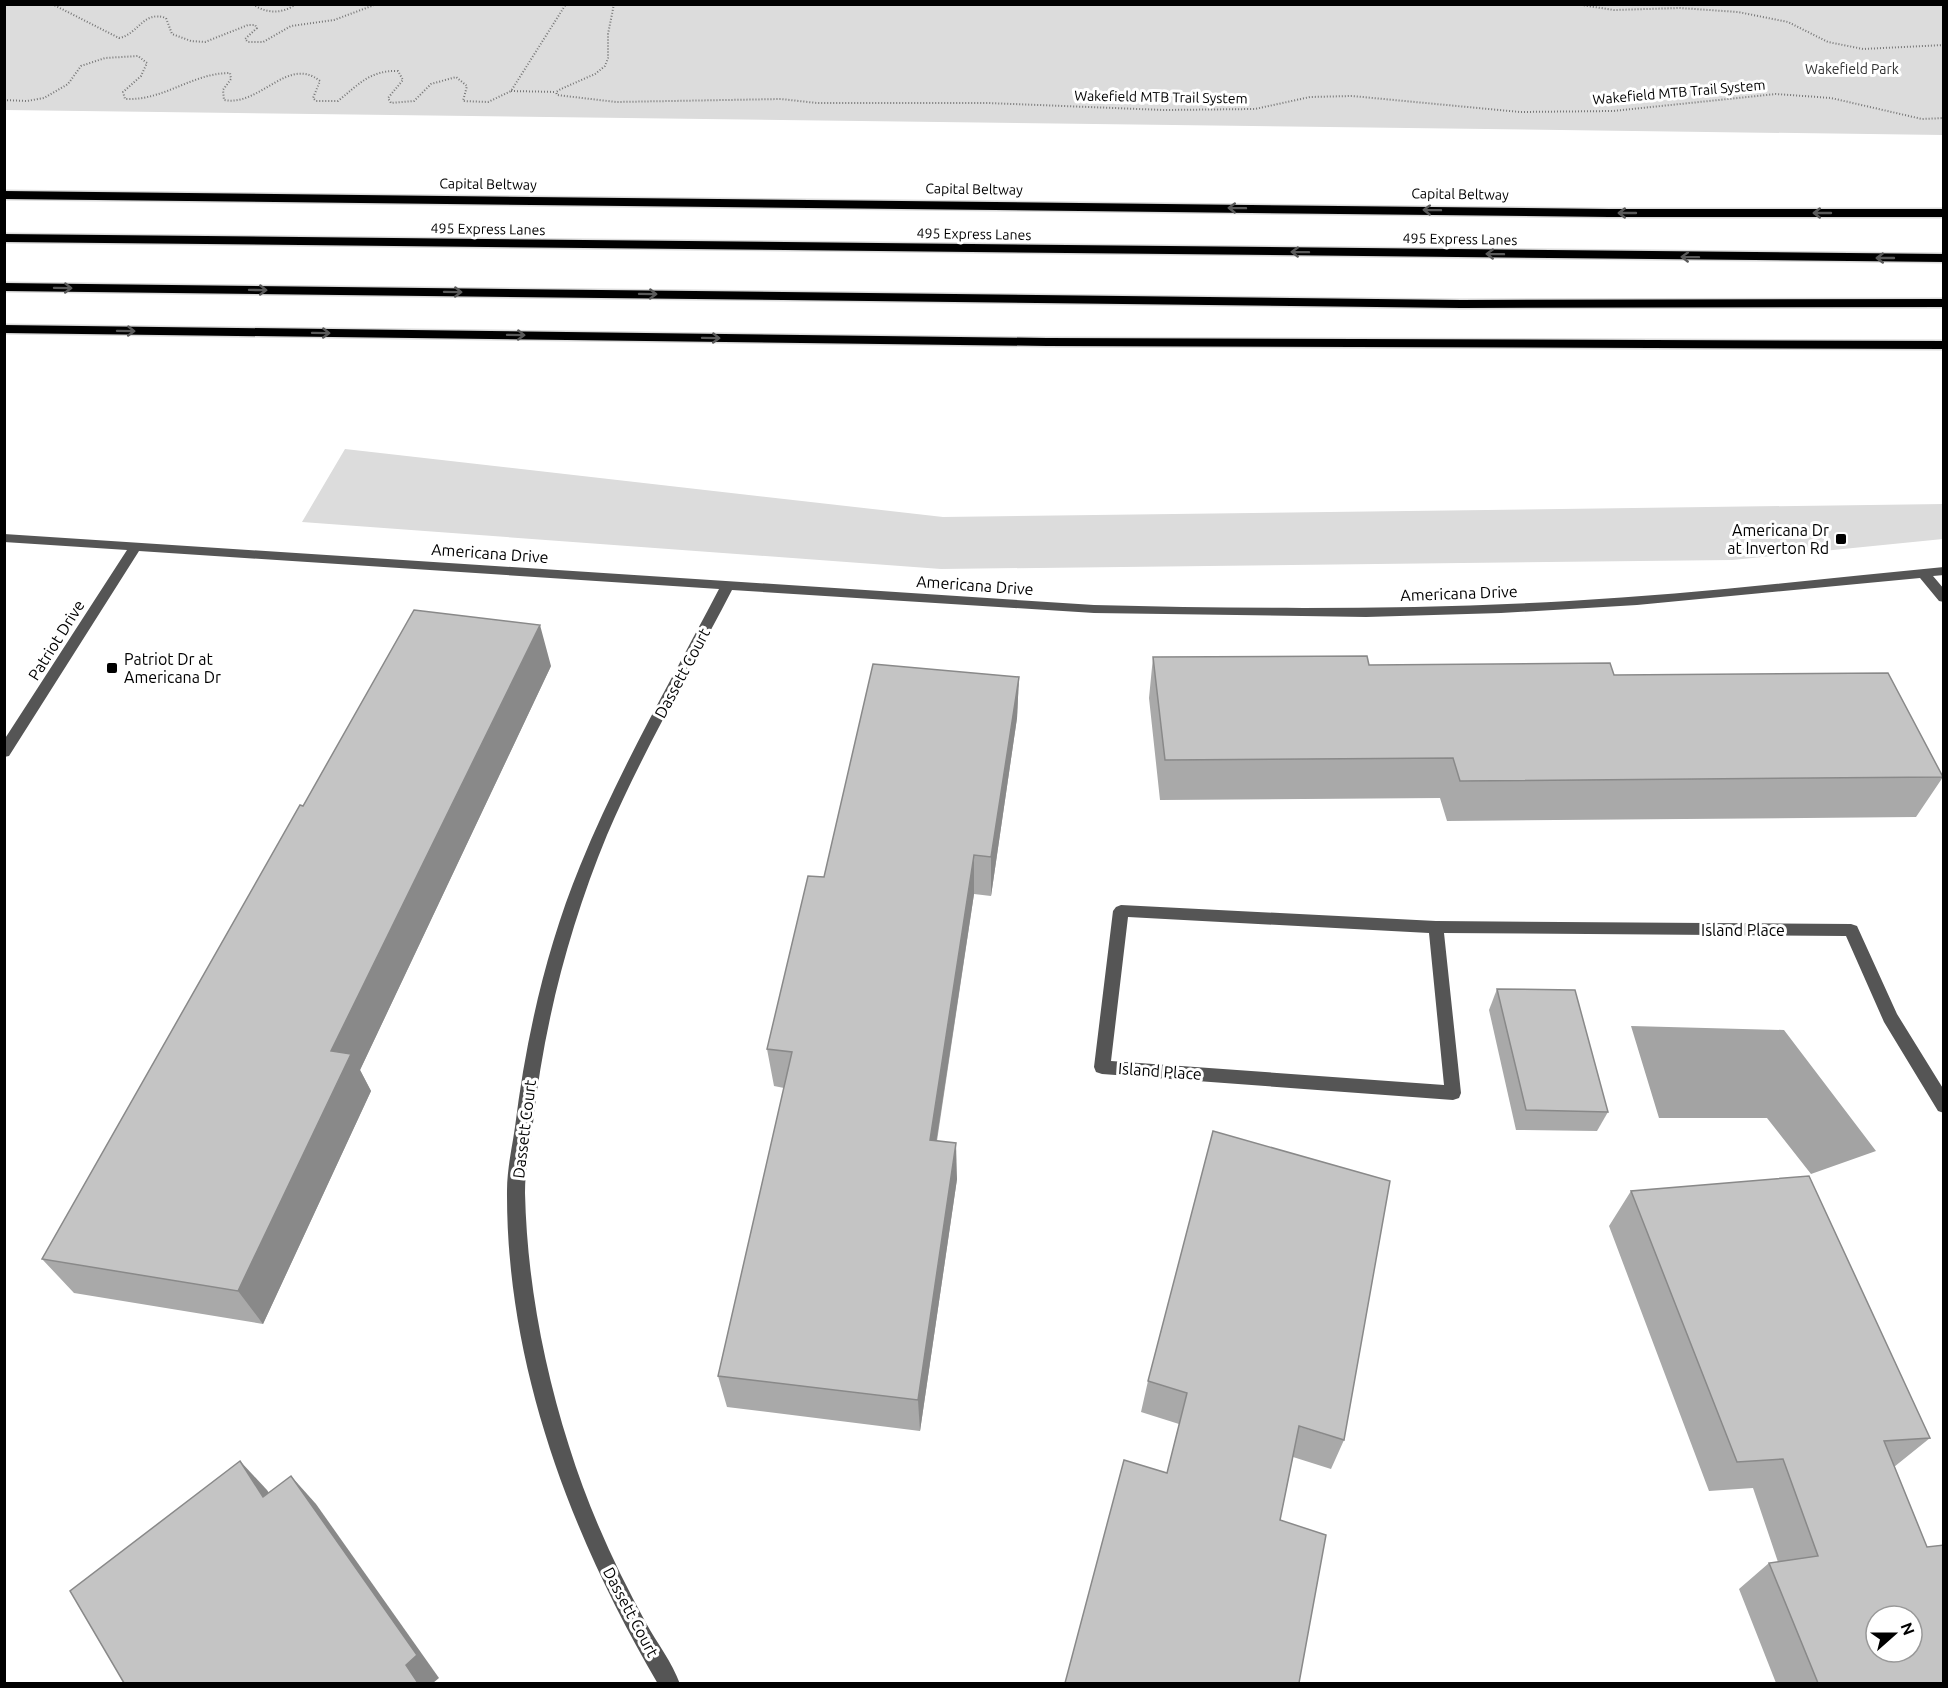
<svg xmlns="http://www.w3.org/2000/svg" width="1948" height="1688" viewBox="0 0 1948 1688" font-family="Ubuntu,sans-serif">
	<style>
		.green { fill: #dcdcdc }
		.water { fill: #a3a3a3 }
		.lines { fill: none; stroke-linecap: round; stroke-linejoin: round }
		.highway-casing { stroke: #dbdbdb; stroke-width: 3 }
		.path { stroke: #777; stroke-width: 2; stroke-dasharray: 1 2; stroke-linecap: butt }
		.minor { fill: #555; fill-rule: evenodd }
		.highway { fill: #000; fill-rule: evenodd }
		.wall { fill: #a9a9a9 }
		.shaded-wall { fill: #898989 }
		.building { fill: #c4c4c4; stroke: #898989; stroke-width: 1.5; fill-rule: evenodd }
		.oneway { stroke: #595959 }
		.poi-dot { fill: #000; stroke: #fff; stroke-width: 2 }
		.labels { text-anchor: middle; stroke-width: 6; stroke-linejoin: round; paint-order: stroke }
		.far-park-label { font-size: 14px; fill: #333; stroke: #fff }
		.far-street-label { font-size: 14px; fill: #000; stroke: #fff }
		.poi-label { font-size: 16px; fill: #000; stroke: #fff; text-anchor: end }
		.street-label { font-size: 16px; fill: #000; stroke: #fff }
	</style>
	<rect width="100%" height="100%" fill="#fff"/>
	<g class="green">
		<polygon points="5,4 1943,5 1943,135 5,110"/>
		<polygon points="345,449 943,517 1943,504 1943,539 1732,560 941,569 302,522"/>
	</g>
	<polygon class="water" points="1631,1026 1784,1030 1876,1151 1811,1174 1767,1118 1659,1118"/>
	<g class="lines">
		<defs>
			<g id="highway">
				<polygon points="4,191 1609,209 1944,209 1944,217 1609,217 4,199"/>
				<polygon points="4,234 1944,254 1944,262 4,242"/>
				<polygon points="4,283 1461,300 1944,299 1944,307 1461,308 4,291"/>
				<polygon points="4,325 1047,338 1944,341 1944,349 1047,346 4,333"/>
			</g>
		</defs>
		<use href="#highway" class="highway-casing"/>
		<g class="path">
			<path d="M52,4L119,38C139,34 143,10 166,18L172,34L191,41L205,42L248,25H255L257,28L245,39L248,42H263L291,26L334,20L377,4"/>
			<path d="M253,4C266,14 283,14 296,4"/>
			<polyline points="614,4 608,34 608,58 605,66 595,74 561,89 556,92 557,95 616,102 781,99 817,103 988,103 1164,110 1255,109 1310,97 1352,96 1520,112 1613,111 1776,94 1831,98 1922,119 1944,118"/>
			<polyline points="1575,4 1614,10 1680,8 1738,12 1788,22 1828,42 1863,49 1944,45"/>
			<polyline points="511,91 556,92"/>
			<path d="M4,100L27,101L44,98L68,84L81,66L105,58L138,56L147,63L141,76L123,92L125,99C164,101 192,73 230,73L231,79L223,90L224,100C260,107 288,55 320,81L313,98L316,101H338C358,85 370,70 398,71L403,80L388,98L391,103L414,101L431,84L456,77L467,86L463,101L488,102L511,91L566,4"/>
		</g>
		<g class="minor">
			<path d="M4,534L1094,605C1252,609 1411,610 1569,601C1694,594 1819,579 1944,567V575L1933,576L1944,589V602L1939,601L1920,578L1637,605L1501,613L1366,617L1094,613L732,590C690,671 643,751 607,835C569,927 544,1024 533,1123C530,1146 525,1169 525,1193C527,1279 543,1364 569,1446C588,1507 615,1567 646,1623C657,1643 672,1662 680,1684H658C571,1536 506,1365 507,1191C507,1169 512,1148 515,1127C526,1038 546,949 580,866C619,770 671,681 719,589L139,551L9,756L4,757V740L127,550L4,542Z"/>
			<path d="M1121,905L1436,921L1851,924L1857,926L1897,1014L1944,1090V1113L1938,1111L1884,1022L1846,936L1444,933L1461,1093L1459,1098L1453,1100L1102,1074L1096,1072L1094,1067L1113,911L1116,907ZM1128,917L1429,933L1444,1085L1111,1061Z"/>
		</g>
		<use href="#highway" class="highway"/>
	</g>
	<g class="wall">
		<polygon points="1153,657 1369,665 1614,675 1943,777 1916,817 1447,821 1440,798 1160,800 1149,698"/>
		<polygon points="551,666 360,1070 371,1091 263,1324 74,1293 42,1259 303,806"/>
		<polygon points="1019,677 1017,718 991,896 974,894 937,1141 957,1179 920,1431 727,1407 718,1376 784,1088 774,1086 767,1049"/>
		<polygon points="1497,989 1608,1112 1597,1131 1516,1130 1489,1010"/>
		<polygon points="1631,1191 1930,1438 1894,1467 1944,1683 1776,1683 1739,1589 1769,1563 1778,1562 1753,1488 1709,1491 1609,1226"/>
		<polygon points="1148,1381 1344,1440 1331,1469 1293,1457 1280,1520 1167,1473 1179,1424 1141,1412"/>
	</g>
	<g class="shaded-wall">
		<polygon points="540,625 551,666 360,1070 371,1091 263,1324 238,1291 331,1051"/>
		<polygon points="1019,677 1017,718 991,896 991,857"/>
		<polygon points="974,855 974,894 931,1176 930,1140"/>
		<polygon points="956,1143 957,1179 920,1431 918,1400"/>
		<polygon points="240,1461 267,1490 290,1524 263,1497"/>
		<polygon points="291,1476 316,1504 439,1678 433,1683 418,1683 406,1665"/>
	</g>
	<g class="building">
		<polygon points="414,610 540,625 331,1051 351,1054 238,1291 42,1259 300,805 303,806"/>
		<polygon points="1367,656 1369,665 1610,663 1614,675 1888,673 1943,777 1460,781 1453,758 1165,760 1153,657"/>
		<polygon points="873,664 1019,677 991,857 974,855 930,1140 956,1143 918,1400 718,1376 792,1052 767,1049 808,876 824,877"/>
		<polygon points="1497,989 1575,990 1608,1112 1526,1110"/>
		<polygon points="1213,1131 1390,1181 1344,1440 1299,1426 1280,1520 1326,1535 1299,1683 1065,1683 1124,1460 1167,1473 1187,1393 1148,1381"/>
		<path d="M1809,1176L1930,1438L1884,1441L1927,1547L1944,1545V1683H1818L1769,1563L1818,1556L1783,1459L1737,1462L1631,1191ZM1876,1616H1912V1652H1876Z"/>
		<polygon points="240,1461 263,1497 291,1476 417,1655 406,1665 418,1683 124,1683 70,1591"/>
	</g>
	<defs><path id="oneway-shaft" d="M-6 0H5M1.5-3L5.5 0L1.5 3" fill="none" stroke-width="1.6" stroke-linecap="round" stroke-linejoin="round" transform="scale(1.5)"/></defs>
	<g class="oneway">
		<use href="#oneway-shaft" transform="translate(1237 208) rotate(-179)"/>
		<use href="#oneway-shaft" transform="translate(1432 210) rotate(-179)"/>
		<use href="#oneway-shaft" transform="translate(1627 213) rotate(-180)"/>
		<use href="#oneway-shaft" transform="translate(1822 213) rotate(-180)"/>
		<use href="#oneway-shaft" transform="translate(1300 252) rotate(-179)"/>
		<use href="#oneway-shaft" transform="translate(1495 254) rotate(-179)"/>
		<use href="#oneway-shaft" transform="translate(1690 257) rotate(-179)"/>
		<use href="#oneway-shaft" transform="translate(1885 258) rotate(180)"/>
		<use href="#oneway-shaft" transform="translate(63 288) rotate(1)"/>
		<use href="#oneway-shaft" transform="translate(258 290) rotate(1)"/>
		<use href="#oneway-shaft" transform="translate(453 292) rotate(1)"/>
		<use href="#oneway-shaft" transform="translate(648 294) rotate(1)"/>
		<use href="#oneway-shaft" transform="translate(126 331) rotate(1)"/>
		<use href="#oneway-shaft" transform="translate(321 333) rotate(1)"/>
		<use href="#oneway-shaft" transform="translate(516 335) rotate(1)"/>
		<use href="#oneway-shaft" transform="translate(711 338) rotate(1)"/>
	</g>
	<g class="poi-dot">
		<rect x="1835" y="533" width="12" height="12" rx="3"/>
		<rect x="106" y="662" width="12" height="12" rx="3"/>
	</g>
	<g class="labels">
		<g class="far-park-label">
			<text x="1852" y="74">Wakefield Park</text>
		</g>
		<g class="far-street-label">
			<text transform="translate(1679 92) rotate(-5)" y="5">Wakefield MTB Trail System</text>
			<text transform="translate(1161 97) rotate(1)" y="5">Wakefield MTB Trail System</text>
			<text transform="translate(488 184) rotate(1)" y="5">Capital Beltway</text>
			<text transform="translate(974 189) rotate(1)" y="5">Capital Beltway</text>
			<text transform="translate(1460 194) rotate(1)" y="5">Capital Beltway</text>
			<text transform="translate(488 229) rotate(1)" y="5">495 Express Lanes</text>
			<text transform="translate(974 234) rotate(1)" y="5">495 Express Lanes</text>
			<text transform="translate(1460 239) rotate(1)" y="5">495 Express Lanes</text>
		</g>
		<g class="poi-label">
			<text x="1829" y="536">Americana Dr<tspan x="1829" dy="18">at Inverton Rd</tspan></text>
			<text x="124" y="665" text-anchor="start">Patriot Dr at<tspan x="124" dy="18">Americana Dr</tspan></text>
		</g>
		<g class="street-label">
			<text transform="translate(490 553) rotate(4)" y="6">Americana Drive</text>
			<text transform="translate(975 585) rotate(4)" y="6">Americana Drive</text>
			<text transform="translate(1459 593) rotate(-2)" y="6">Americana Drive</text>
			<text transform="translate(56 640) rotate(-58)" y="6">Patriot Drive</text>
			<text transform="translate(682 673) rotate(-62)" y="6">Dassett Court</text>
			<text x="1743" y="936">Island Place</text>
			<text transform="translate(1160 1071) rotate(4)" y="6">Island Place</text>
			<text transform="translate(524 1129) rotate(-83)" y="6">Dassett Court</text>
			<text transform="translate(631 1612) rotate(62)" y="6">Dassett Court</text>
		</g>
	</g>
	<rect width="1948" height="1688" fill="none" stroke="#000000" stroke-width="12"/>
	<g transform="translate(1894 1634) rotate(69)"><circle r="28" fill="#ffffff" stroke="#999999" stroke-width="1.5"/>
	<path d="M0-4.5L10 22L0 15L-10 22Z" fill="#000000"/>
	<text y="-9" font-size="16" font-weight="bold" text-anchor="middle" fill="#000000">N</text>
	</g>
</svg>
